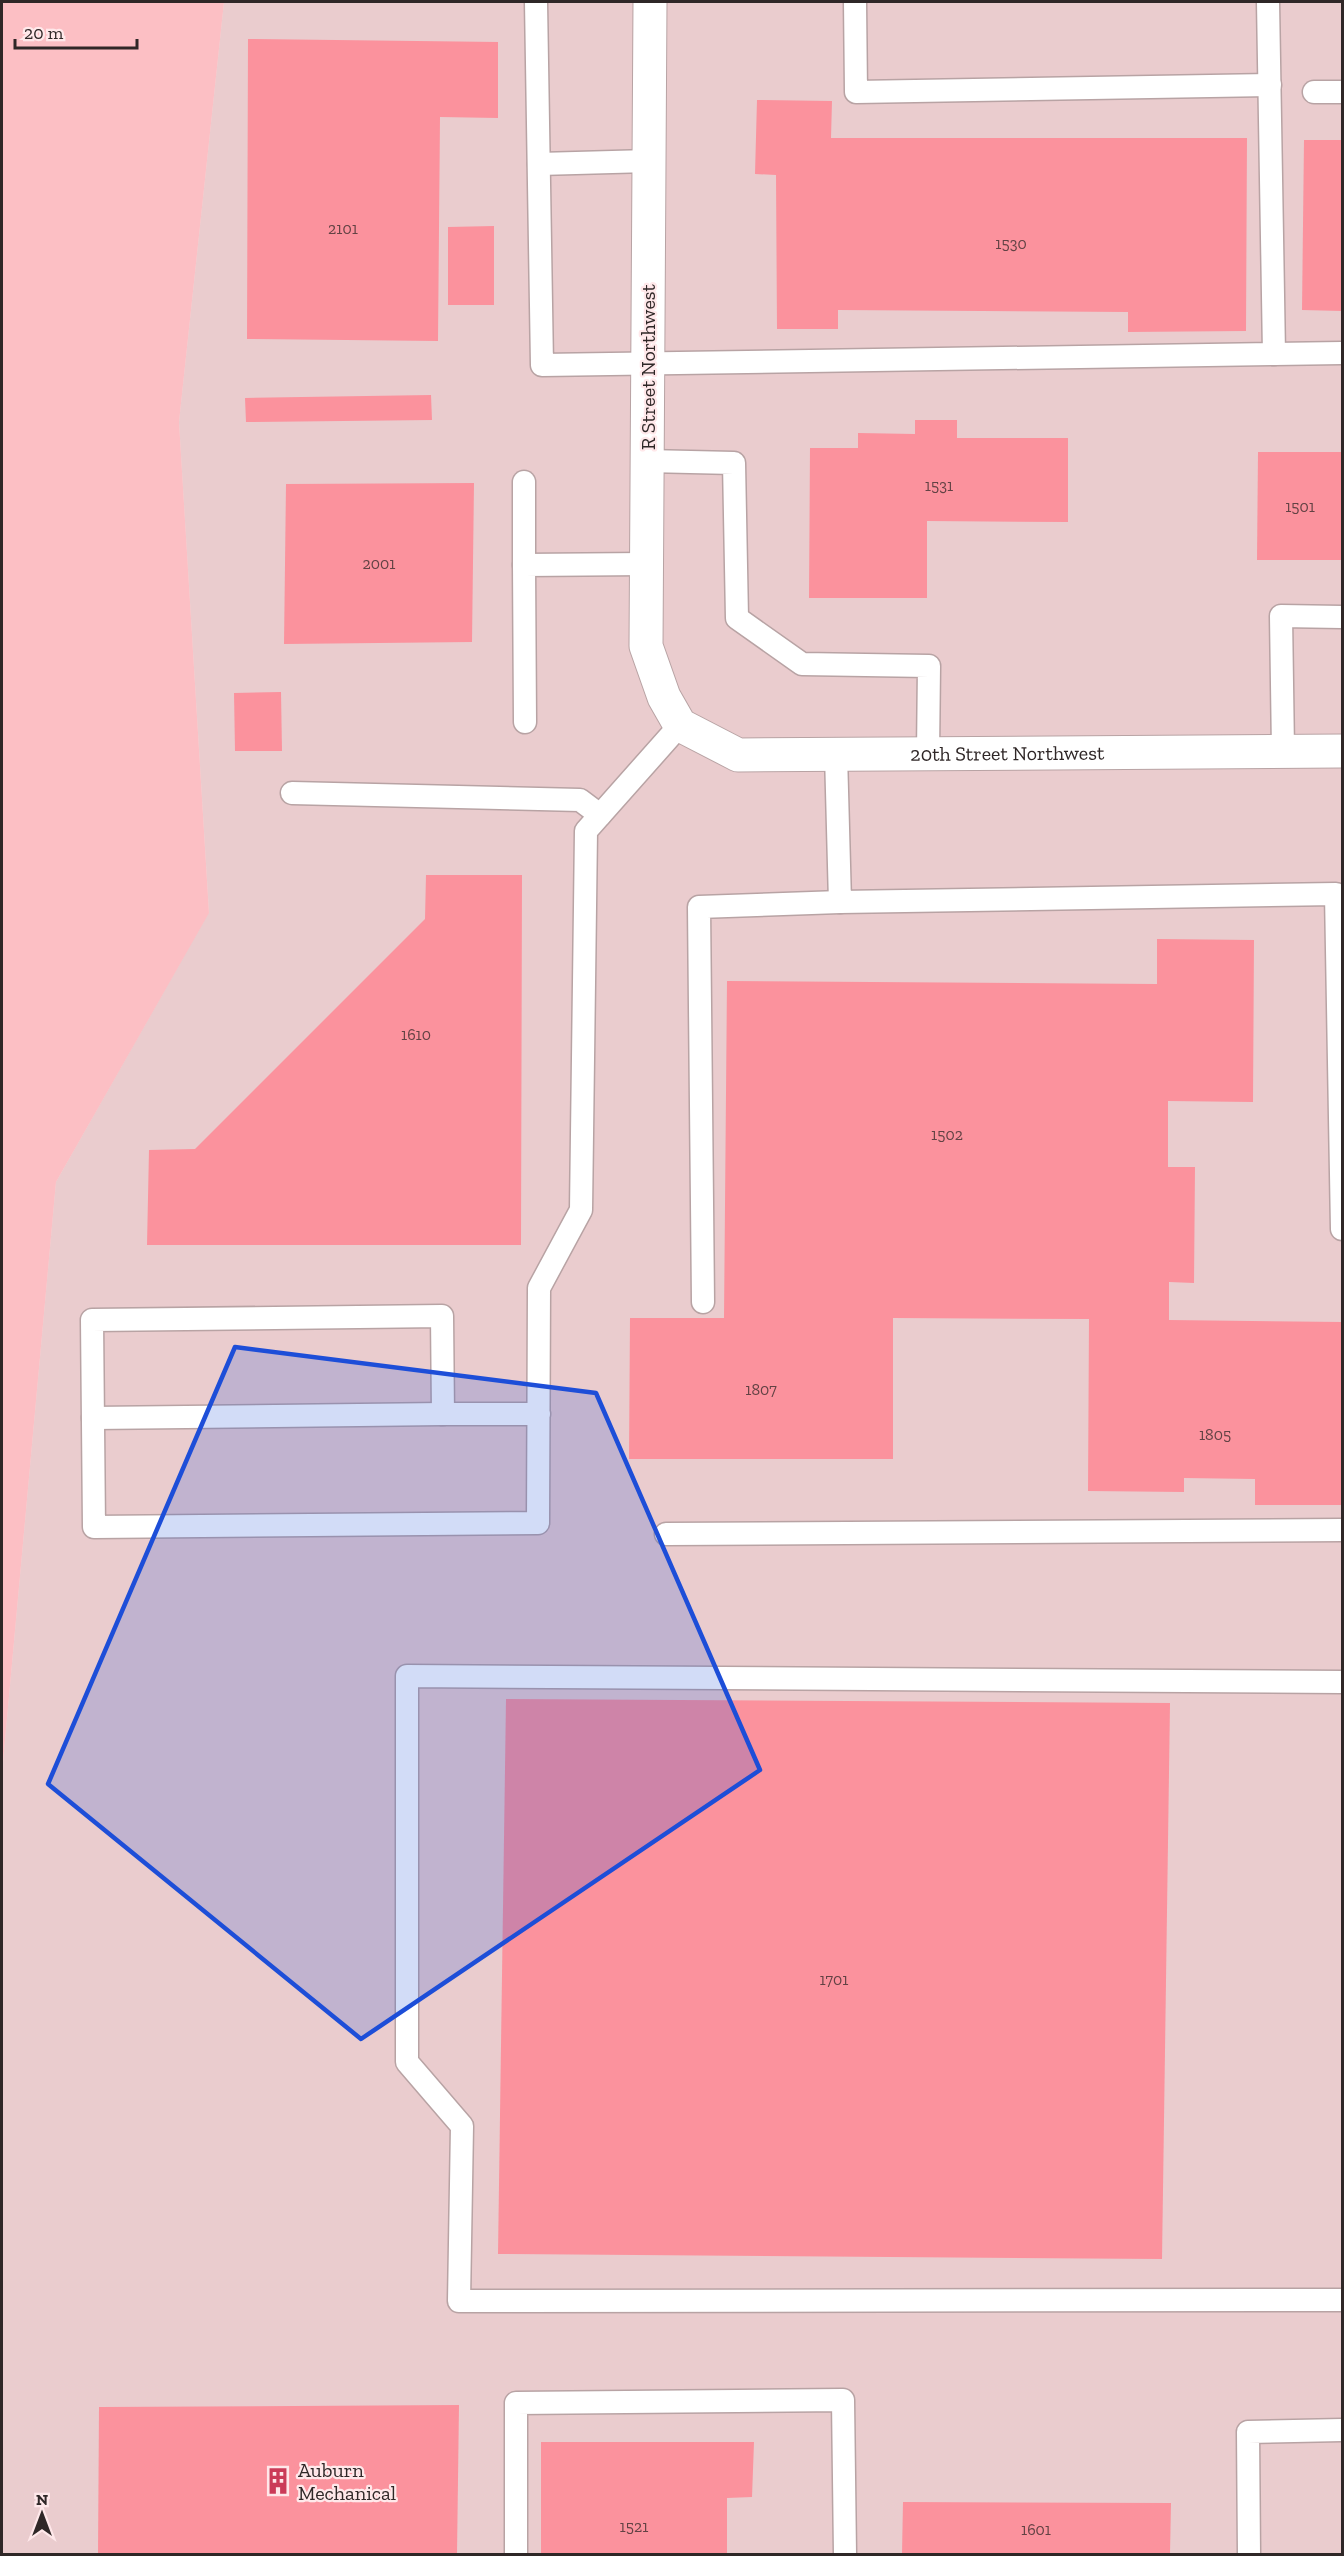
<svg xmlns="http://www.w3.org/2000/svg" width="1344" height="2556" viewBox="0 0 1344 2556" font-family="'Zilla Slab',serif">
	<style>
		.built { fill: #eaccce }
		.green { fill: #fcbfc4 }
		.building { fill: #fb929d }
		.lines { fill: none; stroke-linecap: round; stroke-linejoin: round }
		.lane-casing { stroke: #b8a3a4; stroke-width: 25 }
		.street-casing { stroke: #b8a3a4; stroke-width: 35 }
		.lane { stroke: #fff; stroke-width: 22 }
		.street { stroke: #fff; stroke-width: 33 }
		.marked { fill: #1d4ed8; fill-opacity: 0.2; stroke: #1d4ed8; stroke-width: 4.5; stroke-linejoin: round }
		.labels { text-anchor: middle; stroke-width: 4.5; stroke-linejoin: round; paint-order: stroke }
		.number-label { font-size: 16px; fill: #624244 }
		.street-label { font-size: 20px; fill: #2f2727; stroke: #ffe8ea }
		.poi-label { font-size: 20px; fill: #2f2727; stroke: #ffe8ea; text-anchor: start }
	</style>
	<rect width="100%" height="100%" fill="#f1dbdc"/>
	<polygon class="built" points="224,2 1342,2 1342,2554 2,2554 2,1773 56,1182 209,912 179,422"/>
	<polygon class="green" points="2,2 224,2 179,422 209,913 56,1182 2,1773"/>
	<g class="building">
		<polygon points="248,39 498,42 498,118 440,117 438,341 247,339"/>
		<polygon points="757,100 832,101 831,138 1247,138 1246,331 1128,332 1128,312 838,310 838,329 777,329 776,175 755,174"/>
		<polygon points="1304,140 1342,140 1342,311 1302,310"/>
		<polygon points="494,226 494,305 448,305 448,227"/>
		<polygon points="431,395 432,420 246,422 245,398"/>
		<polygon points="915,420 957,420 957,438 1068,438 1068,522 927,521 927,598 809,598 810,448 858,448 858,433 915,434"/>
		<polygon points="1258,452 1342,452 1342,560 1257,560"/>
		<polygon points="474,483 472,642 284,644 286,484"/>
		<polygon points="281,692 282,751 235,751 234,693"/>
		<polygon points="426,875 522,875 521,1245 147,1245 149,1150 195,1149 425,919"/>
		<polygon points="1157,939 1254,940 1253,1102 1168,1101 1168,1167 1195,1167 1194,1283 1169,1282 1169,1320 1342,1322 1342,1505 1255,1505 1255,1479 1184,1478 1184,1492 1088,1491 1089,1319 893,1318 893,1459 629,1459 630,1318 724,1318 727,981 1157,984"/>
		<polygon points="506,1699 1170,1703 1162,2259 498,2254"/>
		<polygon points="459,2405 457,2554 98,2554 99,2407"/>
		<polygon points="541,2442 754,2442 752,2497 727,2498 727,2554 541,2554"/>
		<polygon points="903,2502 1171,2503 1170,2554 902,2554"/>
	</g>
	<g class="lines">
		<defs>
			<g id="lane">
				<polyline points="536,2 542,365 1274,354 1268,2"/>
				<polyline points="855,2 856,92 1270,85"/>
				<polyline points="1314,92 1342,92"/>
				<polyline points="539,164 649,161"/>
				<polyline points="1274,354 1342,353"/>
				<polyline points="647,461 734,463 737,618 802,664 929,666 928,753"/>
				<polyline points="524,482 524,565"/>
				<polyline points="525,722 524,565 646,564"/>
				<polyline points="1283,751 1281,616 1342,617"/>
				<polyline points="836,754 840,902 1336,894 1342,1229"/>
				<polyline points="292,793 580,800 600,815"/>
				<polyline points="703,1302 699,907 840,902"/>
				<polyline points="539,1414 443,1414 442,1316 92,1320 94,1527 538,1523 539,1288 581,1210 586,831 680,725"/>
				<polyline points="93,1418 443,1414"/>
				<polyline points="666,1534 1342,1530"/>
				<polyline points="1342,1682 407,1676 407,2062 462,2126 459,2301 1342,2300"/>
				<polyline points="516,2554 516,2403 843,2400 845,2554"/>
				<polyline points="1249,2554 1248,2432 1342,2430"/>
			</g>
			<g id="street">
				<path id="s1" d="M650,2L646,646L664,697L680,725L738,755L1342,751"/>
			</g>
		</defs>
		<use href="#lane" class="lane-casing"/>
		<use href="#street" class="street-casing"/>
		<use href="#lane" class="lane"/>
		<use href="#street" class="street"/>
	</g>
	<path class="marked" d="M235,1347L596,1393L760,1770L361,2039L48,1784Z"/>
	<defs>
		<symbol id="building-bare" viewBox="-9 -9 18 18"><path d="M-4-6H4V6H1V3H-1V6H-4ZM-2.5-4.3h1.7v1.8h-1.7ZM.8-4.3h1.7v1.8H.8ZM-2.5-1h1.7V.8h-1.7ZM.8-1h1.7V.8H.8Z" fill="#cb3b58" stroke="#ffe8ea" stroke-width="2.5" paint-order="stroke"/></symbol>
	</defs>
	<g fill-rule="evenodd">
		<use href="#building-bare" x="259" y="2462" width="38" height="38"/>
	</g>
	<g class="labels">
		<g class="number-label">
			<text x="343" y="234">2101</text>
			<text x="1011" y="249">1530</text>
			<text x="939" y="491">1531</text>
			<text x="1300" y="512">1501</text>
			<text x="379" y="569">2001</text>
			<text x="416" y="1040">1610</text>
			<text x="947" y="1140">1502</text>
			<text x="761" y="1395">1807</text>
			<text x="1215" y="1440">1805</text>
			<text x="834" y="1985">1701</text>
			<text x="634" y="2532">1521</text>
			<text x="1036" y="2535">1601</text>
		</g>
		<g class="street-label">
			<text transform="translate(648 367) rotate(-90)" y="7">R Street Northwest</text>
			<text dy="7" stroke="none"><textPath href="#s1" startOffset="1065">20th Street Northwest</textPath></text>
		</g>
		<g class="poi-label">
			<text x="298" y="2477">Auburn<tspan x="298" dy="23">Mechanical</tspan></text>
		</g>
	</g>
	<rect width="1344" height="2556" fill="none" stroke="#2f2727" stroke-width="6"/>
	<g transform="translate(42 2514)" stroke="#ffe8ea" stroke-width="4.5" paint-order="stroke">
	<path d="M0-4.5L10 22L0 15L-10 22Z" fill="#2f2727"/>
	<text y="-9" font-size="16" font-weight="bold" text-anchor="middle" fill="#2f2727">N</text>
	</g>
	<path d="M15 39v9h122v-9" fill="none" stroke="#2f2727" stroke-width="3"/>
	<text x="24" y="39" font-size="18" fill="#2f2727" stroke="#ffe8ea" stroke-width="4.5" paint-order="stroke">20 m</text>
</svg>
